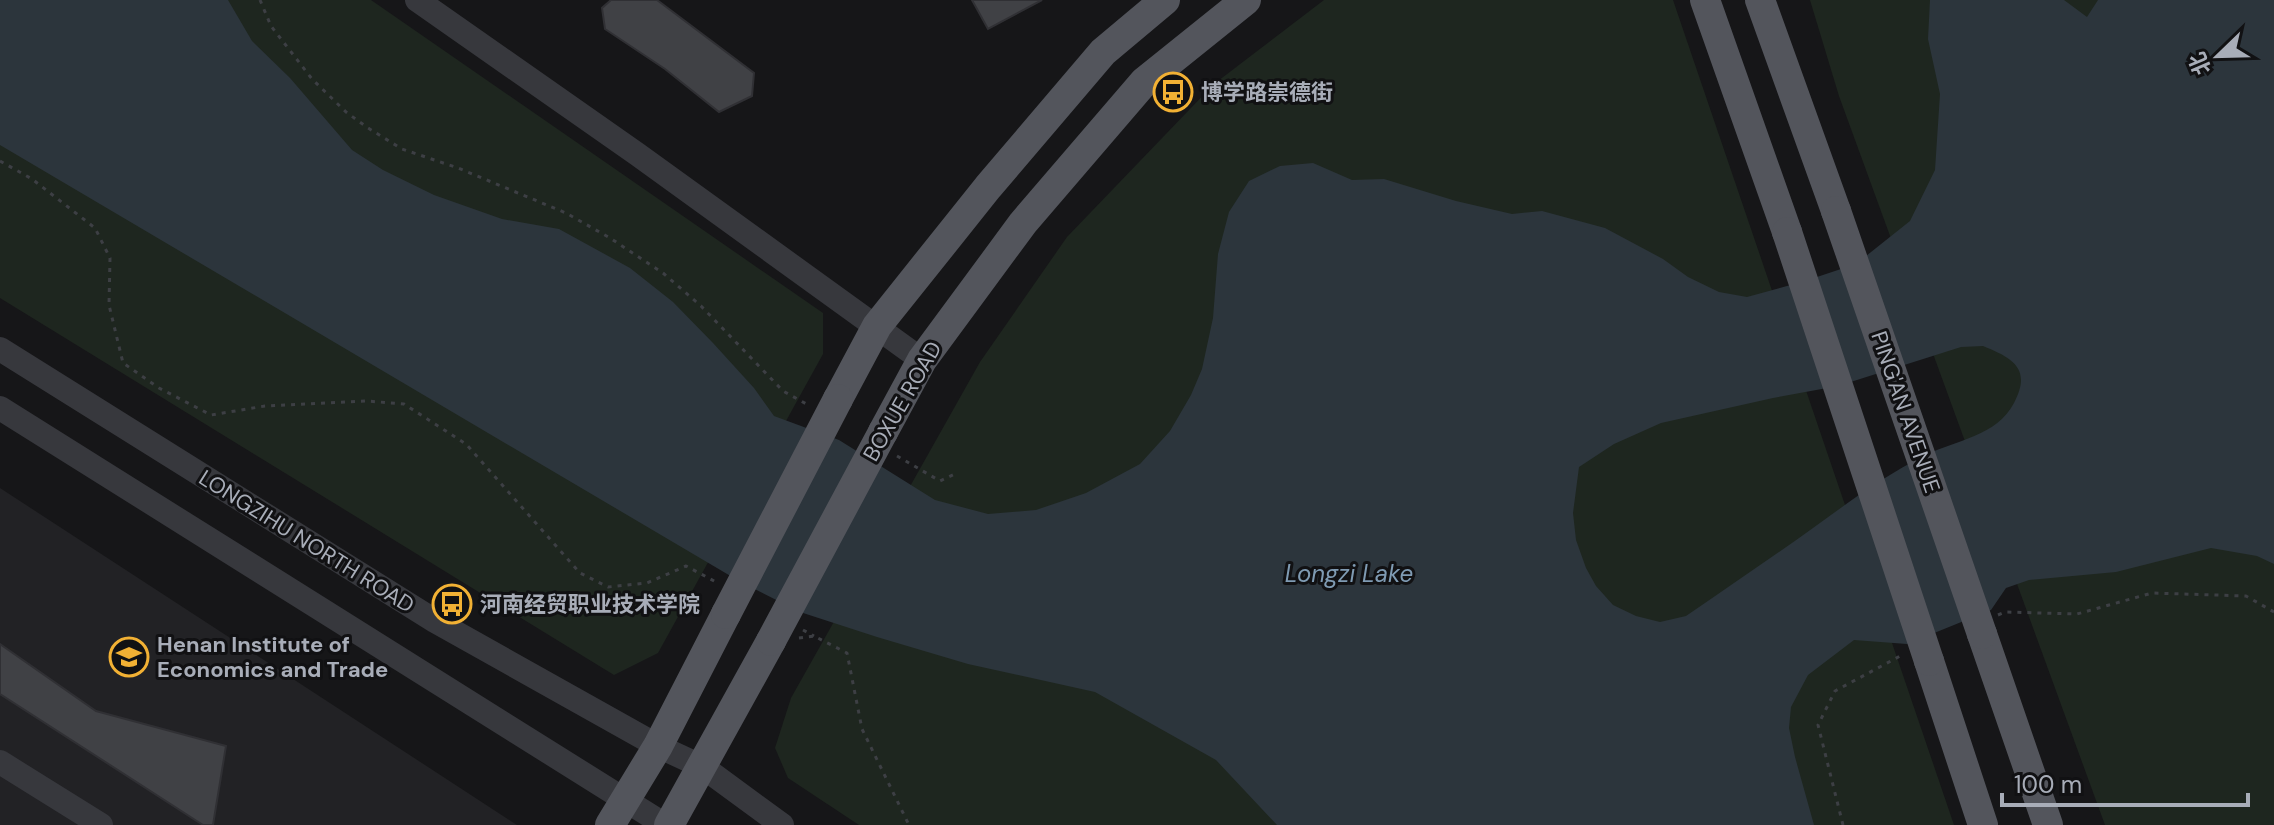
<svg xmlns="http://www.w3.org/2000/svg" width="2274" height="825" viewBox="0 0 2274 825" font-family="'DM Sans','Noto Sans SC',sans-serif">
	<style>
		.built { fill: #222225 }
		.green { fill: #1e261f }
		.water { fill: #2c353c; fill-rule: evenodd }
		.building { fill: #404145; stroke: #303034; stroke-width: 2 }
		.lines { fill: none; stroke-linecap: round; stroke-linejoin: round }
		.path { stroke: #3d3f44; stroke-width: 3; stroke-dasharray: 4 6; stroke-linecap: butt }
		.minor { stroke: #37383d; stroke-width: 24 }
		.major { stroke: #53555c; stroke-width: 30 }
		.major-bridge { stroke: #53555c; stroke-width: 30 }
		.labels { text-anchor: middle; stroke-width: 6; stroke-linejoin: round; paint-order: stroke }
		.poi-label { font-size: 22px; font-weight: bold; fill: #a8adb8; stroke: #111113; text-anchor: start }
		.street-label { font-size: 22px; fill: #a8adb8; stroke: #111113 }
		.water-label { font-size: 24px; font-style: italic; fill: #7f9bb3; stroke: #111113 }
	</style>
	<rect width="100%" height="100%" fill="#161618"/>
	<polygon class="built" points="0,488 517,825 0,825"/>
	<g class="green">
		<polygon points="0,0 371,0 823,313 823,354 658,653 614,675 0,298"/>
		<polygon points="1324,0 1673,0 1954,825 859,825 788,778 775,748 791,698 980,362 1067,237 1214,84"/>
		<polygon points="1810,0 2274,0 2274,825 2105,825 1839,96"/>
	</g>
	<path class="water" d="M0,0H228L252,41L290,78L352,150L383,170L434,195L502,219L559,229L630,268L673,302L713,343L754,388L774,416L839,440L935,500L988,514L1036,510L1086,493L1140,464L1170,431L1191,395L1202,369L1213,318L1218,254L1229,212L1249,181L1280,166L1313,163L1352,180L1384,179L1456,201L1512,214L1542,211L1605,228L1663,259L1688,277L1719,292L1747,297L1805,281L1856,264L1910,221L1935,170L1940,94L1928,39L1930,0H2064L2087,17L2098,0H2274V564L2257,556L2211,548L2116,572L2029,580L2006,588L1991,610L1907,644L1854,640L1808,675L1791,707L1789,728L1795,757L1814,825H1277L1216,760L1095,692L968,664L877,637L800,612L739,581L0,145ZM1983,346C2013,358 2032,369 2014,403C1997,436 1956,440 1926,455C1885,475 1849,502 1813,528C1771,558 1728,587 1686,616L1660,622L1636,616L1613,605L1596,586L1586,568L1576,540L1573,513L1579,467L1614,444L1661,423L1773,398L1838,386L1961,347Z"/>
	<g class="building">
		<polygon points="611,0 657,0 754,73 752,96 719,112 665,69 605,29 602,8"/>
		<polygon points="972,0 1042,0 988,29"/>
		<polygon points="0,644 96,711 226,746 213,825 203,825 0,694"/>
	</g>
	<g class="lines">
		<g class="path">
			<polyline points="260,0 271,26 312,79 346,112 368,128 402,149 458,168 566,213 610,238 663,273 701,306 783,391 810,406"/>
			<polyline points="0,161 32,179 95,228 110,258 109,305 123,363 159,388 211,415 265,406 367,401 404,404 466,444 580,573 608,587 647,583 686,566 716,582"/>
			<polyline points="897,456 940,481 957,473"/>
			<polyline points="1998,615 2005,612 2077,614 2152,593 2246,596 2274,612"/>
			<polyline points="803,630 814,636"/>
			<polyline points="799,638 814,636 847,653 862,729 909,825"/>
			<polyline points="1843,825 1818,725 1835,691 1902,655"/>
		</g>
		<g class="minor">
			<polyline points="417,0 637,154 922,360"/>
			<polyline points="0,349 435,621 658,746 703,767 782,825"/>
			<polyline points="0,408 665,825"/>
			<polyline points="0,762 101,825"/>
		</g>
		<g class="major">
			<polyline points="1705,0 1787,232"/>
			<polyline points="1760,0 1836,211"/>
			<polyline points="838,399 877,326 988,187 1103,52 1165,0"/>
			<polyline points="883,432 922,360 1023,223 1144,82 1246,0"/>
			<polyline points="1982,634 2048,825"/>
			<polyline points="1929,661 1983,825"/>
			<polyline points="610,825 658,746 726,614"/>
			<polyline points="669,825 771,641"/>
		</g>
		<g class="major-bridge">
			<polyline points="1836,211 1982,634"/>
			<polyline points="1787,232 1929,661"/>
			<polyline points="726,614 838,399"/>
			<polyline points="771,641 883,432"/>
		</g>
	</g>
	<defs>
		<symbol id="bus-ring" viewBox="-11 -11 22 22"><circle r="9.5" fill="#111113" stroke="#f2b134" stroke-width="1.5"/><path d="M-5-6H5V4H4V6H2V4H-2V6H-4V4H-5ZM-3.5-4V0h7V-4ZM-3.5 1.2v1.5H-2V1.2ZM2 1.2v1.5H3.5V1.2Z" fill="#f2b134"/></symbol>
		<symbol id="university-ring" viewBox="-11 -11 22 22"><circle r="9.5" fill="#111113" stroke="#f2b134" stroke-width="1.5"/><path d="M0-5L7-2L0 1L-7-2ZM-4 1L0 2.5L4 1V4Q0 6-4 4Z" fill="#f2b134"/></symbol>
	</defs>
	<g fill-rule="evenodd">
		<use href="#bus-ring" x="1151" y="70" width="44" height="44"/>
		<use href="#bus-ring" x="430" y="582" width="44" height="44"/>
		<use href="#university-ring" x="107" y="635" width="44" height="44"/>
	</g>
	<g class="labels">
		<g class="poi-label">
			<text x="1201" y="100">博学路崇德街</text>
			<text x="480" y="612">河南经贸职业技术学院</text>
			<text x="157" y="652">Henan Institute of<tspan x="157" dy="25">Economics and Trade</tspan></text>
		</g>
		<g class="street-label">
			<text transform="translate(902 401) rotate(-60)" y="8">BOXUE ROAD</text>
			<text transform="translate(1906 412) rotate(71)" y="8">PING'AN AVENUE</text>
			<text transform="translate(307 541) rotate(32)" y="8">LONGZIHU NORTH ROAD</text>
		</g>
		<g class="water-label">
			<text x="1349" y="582">Longzi Lake</text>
		</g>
	</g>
	<g transform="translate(2218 56) rotate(247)" stroke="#111113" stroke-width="6" paint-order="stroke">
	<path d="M0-6L14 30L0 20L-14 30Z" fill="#a8adb8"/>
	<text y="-12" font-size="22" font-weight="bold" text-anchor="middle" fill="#a8adb8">北</text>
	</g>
	<path d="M2002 793v12h246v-12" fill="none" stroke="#a8adb8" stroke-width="4"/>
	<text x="2014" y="793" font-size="24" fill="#a8adb8" stroke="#111113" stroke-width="6" paint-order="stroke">100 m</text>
</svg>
